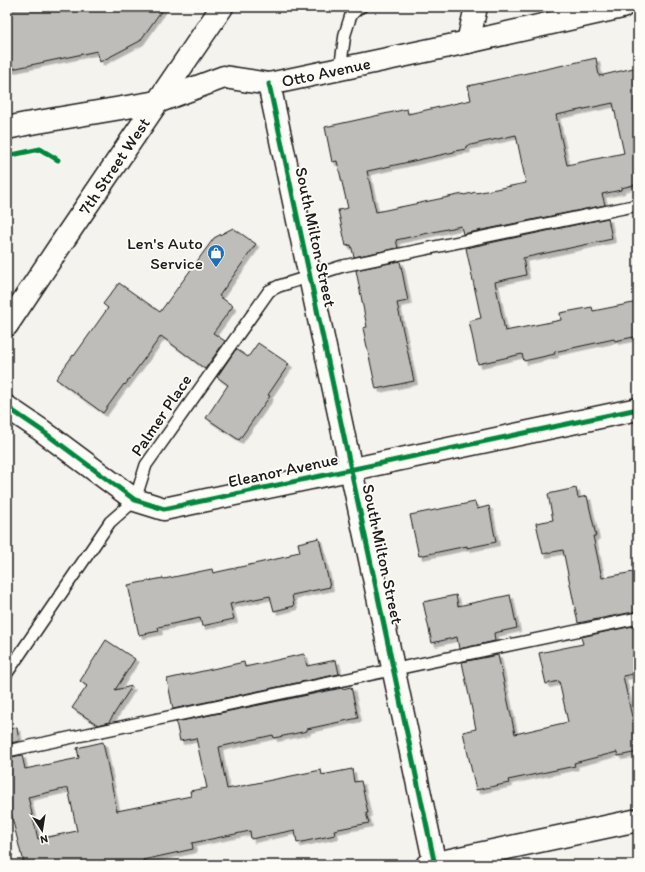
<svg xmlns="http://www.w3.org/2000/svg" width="645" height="872" viewBox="0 0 645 872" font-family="Itim,sans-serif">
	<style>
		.building { fill: #bebdba; stroke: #1c1c1c; fill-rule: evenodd; filter: url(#shadow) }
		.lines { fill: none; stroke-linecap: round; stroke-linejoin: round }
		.service-casing { stroke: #1c1c1c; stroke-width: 14 }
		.minor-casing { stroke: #1c1c1c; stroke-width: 25 }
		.tertiary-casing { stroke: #1c1c1c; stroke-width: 25 }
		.secondary-casing { stroke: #1c1c1c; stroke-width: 25 }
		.service { stroke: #fdfcf7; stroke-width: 11 }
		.minor { stroke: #fdfcf7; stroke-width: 22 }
		.tertiary { stroke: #fdfcf7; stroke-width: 22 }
		.secondary { stroke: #fdfcf7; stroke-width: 22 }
		.cycleway-casing { stroke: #fdfcf7; stroke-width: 8 }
		.cycleway { stroke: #00873e; stroke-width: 5 }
		.labels { text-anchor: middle; stroke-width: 3.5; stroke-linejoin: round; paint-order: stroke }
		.street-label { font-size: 17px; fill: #1c1c1c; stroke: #fdfcf7 }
		.poi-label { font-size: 17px; fill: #1c1c1c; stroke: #fdfcf7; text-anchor: end }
	</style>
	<defs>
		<filter id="shadow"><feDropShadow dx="3.5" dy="3.5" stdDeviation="0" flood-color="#0004"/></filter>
	</defs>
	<rect width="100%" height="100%" fill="#f4f3ee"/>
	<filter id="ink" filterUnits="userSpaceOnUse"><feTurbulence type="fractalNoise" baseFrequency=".025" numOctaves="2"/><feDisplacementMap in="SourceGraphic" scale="8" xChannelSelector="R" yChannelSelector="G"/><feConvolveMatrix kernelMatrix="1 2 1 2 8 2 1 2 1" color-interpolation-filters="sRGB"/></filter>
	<g filter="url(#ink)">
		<g class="building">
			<polygon points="7,7 164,7 140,41 100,62 97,51 7,70"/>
			<path d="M596,58L599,76L638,67V184L621,188V190L602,194L605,205L463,234L461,226L396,240L398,248L354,257L351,245L346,246L338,210L348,208L337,161L332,162L325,127L407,109L408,114L471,100L468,86ZM613,103L624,153L567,165L556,115ZM516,135L526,183L476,193V192L464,195L463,194L376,212L367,171H368L454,152V151L467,149L466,146Z"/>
			<polygon points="608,218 612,239 523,258 526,275 495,282 505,331 561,320 560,313 592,307 593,311 638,302 638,336 615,341 614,339 554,352 555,354 524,361 522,354 478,364 469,321 481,318 466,248"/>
			<polygon points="233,228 256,244 219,296 233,306 213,333 225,341 205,369 161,336 125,385 124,384 103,413 56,379 73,355 74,356 108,308 103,304 119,283 160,312 214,238"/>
			<polygon points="400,261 408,301 397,303 414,381 376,389 363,328 367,327 356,270"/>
			<polygon points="258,343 289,364 268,395 270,396 239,440 206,418 228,385 217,377 236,349 248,357"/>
			<polygon points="576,488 578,498 587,496 596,536 593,536 602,578 638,571 638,611 578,623 563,550 543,554 536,523 553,520 548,494"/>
			<polygon points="475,502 477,509 489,506 496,542 467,548 467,546 419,556 410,515"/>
			<polygon points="319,538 330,587 292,595 294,606 274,611 270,596 230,604 234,619 202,626 200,618 158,627 159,631 139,635 128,585 163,578 164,579 212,569 213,573 290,556 290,554 300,552 298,543"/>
			<polygon points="456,595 458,606 510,595 517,628 494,633 495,641 459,649 457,637 432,643 423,602"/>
			<polygon points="638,625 638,673 623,676 632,717 633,717 638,740 638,752 618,756 617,752 574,763 575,766 508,780 509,783 476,790 463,732 476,729 462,662 498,655 515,734 568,722 559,681 546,684 539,653 583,644 581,637"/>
			<polygon points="106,640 135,659 115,690 132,686 109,722 98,725 72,708 87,686 80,681"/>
			<polygon points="304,654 307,666 336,660 339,674 173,709 167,679 244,662 245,667"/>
			<path d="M351,687L358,718L307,729V731L274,738L273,735L219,747L227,789L321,770L322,775L352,769L354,782L361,781L368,813H366L369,823L334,830L335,835L297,843L295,830L251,839L250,831L192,843L193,849L143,860L144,865H24L22,854H21L8,801H7V758L22,755L25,769L79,758L77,748L103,742L117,811L132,808L191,796L190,791L207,788L196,738L180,741L176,722L342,688V689ZM68,788L77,831L38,839L28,797Z"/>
			<polygon points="17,728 19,741 7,744 7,729"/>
		</g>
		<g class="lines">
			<defs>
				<g id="service">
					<polyline points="340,69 345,34 351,15 358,8 361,7"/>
					<polyline points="7,673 110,522 135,500 146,465 269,291 279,286 343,266 638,205"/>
					<polyline points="7,751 638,618"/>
				</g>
				<g id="minor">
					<polyline points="468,42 476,7"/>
					<polyline points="269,84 435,865"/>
					<polyline points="157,102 224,77 269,84 468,42 622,7"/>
					<polyline points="7,407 41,430 135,500 164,509 638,409"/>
					<polyline points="427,865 638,820"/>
				</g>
				<polyline id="tertiary" points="7,128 26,124 157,102"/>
				<polyline id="secondary" points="7,325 67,235 222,7"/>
			</defs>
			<use href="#service" class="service-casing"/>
			<use href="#minor" class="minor-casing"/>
			<use href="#tertiary" class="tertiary-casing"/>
			<use href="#secondary" class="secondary-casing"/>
			<use href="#service" class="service"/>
			<use href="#minor" class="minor"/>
			<use href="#tertiary" class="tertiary"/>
			<use href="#secondary" class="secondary"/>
			<defs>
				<g id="cycleway">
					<polyline points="269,84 435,865"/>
					<polyline points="7,156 40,149 58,160"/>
					<polyline points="7,407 41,430 135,500 164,509 638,409"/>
				</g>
			</defs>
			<use href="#cycleway" class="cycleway-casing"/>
			<use href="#cycleway" class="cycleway"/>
		</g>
	</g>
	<defs>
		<symbol id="shop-pin" viewBox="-11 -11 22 30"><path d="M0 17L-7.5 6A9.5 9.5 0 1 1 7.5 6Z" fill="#1f6fb2" stroke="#fdfcf7"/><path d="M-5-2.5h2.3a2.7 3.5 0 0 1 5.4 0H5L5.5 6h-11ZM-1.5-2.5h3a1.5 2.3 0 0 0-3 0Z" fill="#fff"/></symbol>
	</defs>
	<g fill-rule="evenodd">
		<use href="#shop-pin" x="206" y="243" width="20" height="27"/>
	</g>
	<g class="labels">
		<g class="street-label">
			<text transform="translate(326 72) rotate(-12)" y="6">Otto Avenue</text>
			<text transform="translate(114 166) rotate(-56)" y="6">7th Street West</text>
			<text transform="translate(316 237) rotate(78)" y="6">South Milton Street</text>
			<text transform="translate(161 415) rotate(-56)" y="6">Palmer Place</text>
			<text transform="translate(283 470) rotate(-12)" y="6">Eleanor Avenue</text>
			<text transform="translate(383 554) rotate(78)" y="6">South Milton Street</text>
		</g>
		<g class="poi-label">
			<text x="203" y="249">Len's Auto<tspan x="203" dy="20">Service</tspan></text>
		</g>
	</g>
	<rect width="645" height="872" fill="none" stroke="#fdfcf7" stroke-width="24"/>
	<rect x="12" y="12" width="621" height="848" fill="none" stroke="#1c1c1c" stroke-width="1.5" filter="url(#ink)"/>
	<g transform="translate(42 830) rotate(168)" stroke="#fdfcf7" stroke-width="3" paint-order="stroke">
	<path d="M0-3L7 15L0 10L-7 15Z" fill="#1c1c1c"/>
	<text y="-6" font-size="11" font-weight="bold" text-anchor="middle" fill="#1c1c1c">N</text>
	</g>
</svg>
